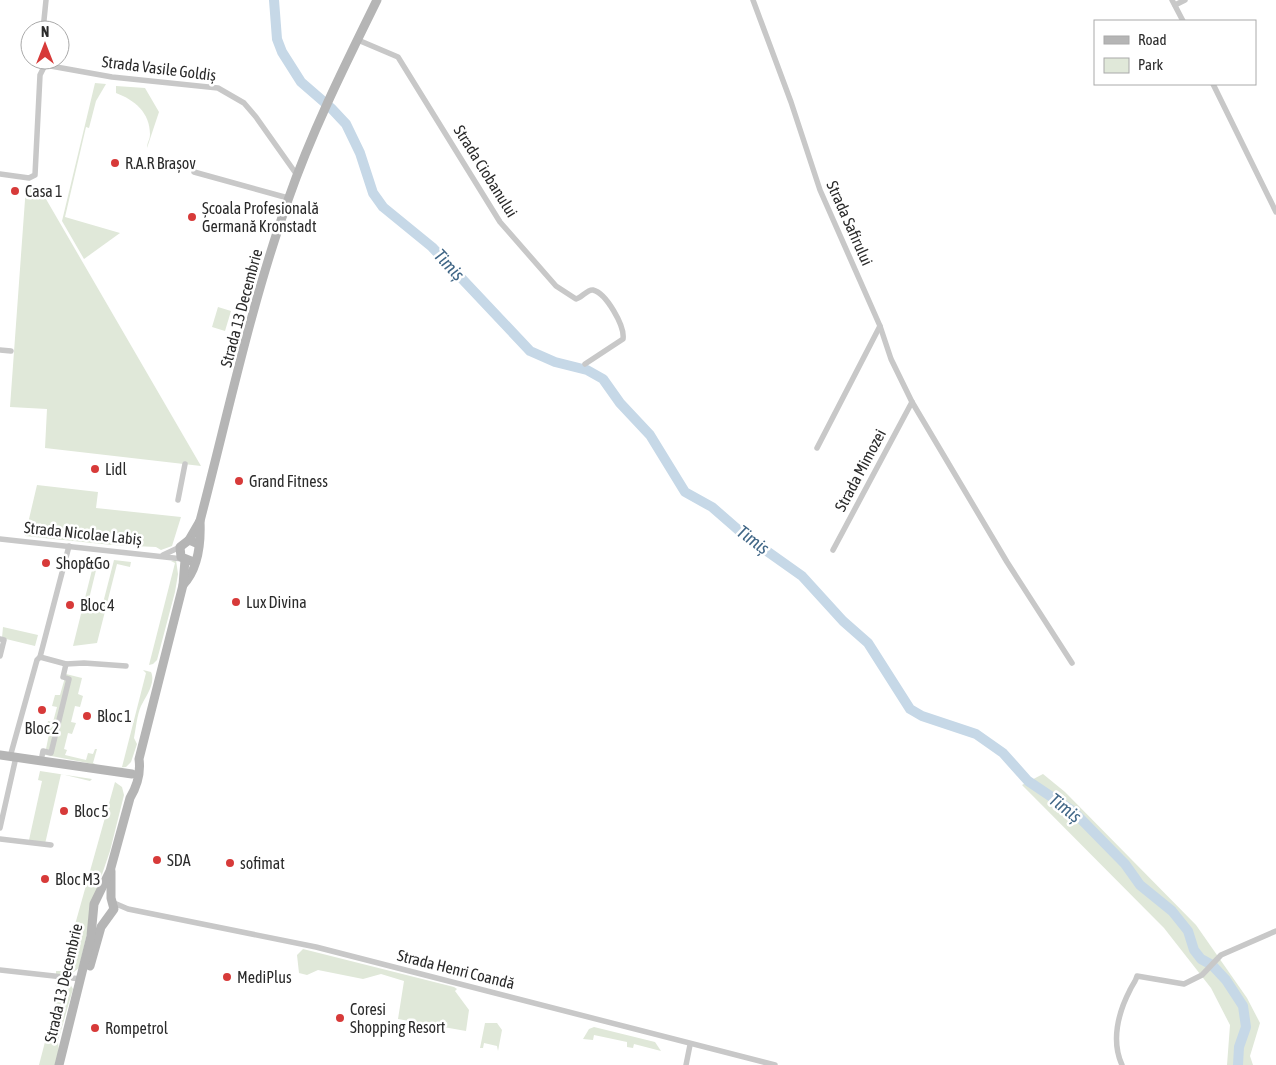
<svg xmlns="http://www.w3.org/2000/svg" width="1276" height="1065" viewBox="0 0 1276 1065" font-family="'Asap Condensed',sans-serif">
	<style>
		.green { fill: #e0e8d9 }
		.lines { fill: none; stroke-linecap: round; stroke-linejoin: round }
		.river { stroke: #c6d8e7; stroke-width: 10 }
		.street { stroke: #c8c8c8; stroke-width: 5.5 }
		.secondary { stroke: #b5b5b5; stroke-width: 9 }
		.poi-dot { fill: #d73a39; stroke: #fff; stroke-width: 2 }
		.labels { text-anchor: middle; stroke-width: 5; stroke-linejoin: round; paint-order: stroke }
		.street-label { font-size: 16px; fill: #2b2b2b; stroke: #fff }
		.poi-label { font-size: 16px; fill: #2b2b2b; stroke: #fff; text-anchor: start }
		.water-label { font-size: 18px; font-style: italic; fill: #406686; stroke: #fff }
	</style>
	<rect width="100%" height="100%" fill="#fff"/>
	<g class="green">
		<polygon points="95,83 106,84 96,101 89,128 86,127 65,217 120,233 84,259 62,221"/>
		<path d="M116,86L145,88L159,112L147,148C147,142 150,140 150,134C150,113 135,100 116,93Z"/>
		<polygon points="26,186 39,187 201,466 45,448 47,409 10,407"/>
		<polygon points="218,307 231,311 225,331 212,327"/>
		<polygon points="37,485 98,492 96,508 181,517 172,546 161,550 156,547 112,545 25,536"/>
		<polygon points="95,558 99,558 89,599 103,603 114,560 131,562 130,567 117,564 97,643 73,646"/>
		<polygon points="176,560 178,574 175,592 157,660 153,664 149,665 175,563 171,561"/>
		<polygon points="3,627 38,635 35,646 2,638"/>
		<path d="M143,670L151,672C156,683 146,696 141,706C137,715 136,728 134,738L137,744L131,762L126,767L116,768L122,767L146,673Z"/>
		<polygon points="66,674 82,678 78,694 83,696 80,707 75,706 71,722 76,723 72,734 68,733 64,749 67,750 65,755 86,760 88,753 93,754 95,749 97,749 93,763 98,765 41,754 46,749 49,734 45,732 48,721 53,722 57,707 52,706 55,695 60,695"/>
		<polygon points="40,771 92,779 90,781 61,774 45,844 29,840 42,781 38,780"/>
		<polygon points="1043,774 1065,792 1196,925 1247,998 1260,1023 1250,1056 1253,1065 1227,1065 1230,1025 1211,988 1164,928 1022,785"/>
		<polygon points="115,782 122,787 124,795 110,851 98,886 79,968 70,975 56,974 56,971 62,971"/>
		<polygon points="303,949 454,987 457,989 455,991 469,1010 466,1031 398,1019 404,981 381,974 363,979 318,970 307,975 299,973 297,955"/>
		<polygon points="57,981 69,982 73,989 58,1041 59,1052 55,1065 39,1065 59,988 55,985"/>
		<polygon points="485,1023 497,1023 502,1030 498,1051 497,1046 484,1043 483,1048 480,1048"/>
		<polygon points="594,1027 655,1042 661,1051 634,1044 633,1048 627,1047 627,1042 594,1035 593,1040 583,1039 589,1029"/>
	</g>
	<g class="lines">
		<polyline class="river" points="274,0 277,39 282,52 301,82 331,108 346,124 360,153 373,193 383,207 432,247 530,351 555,362 587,370 603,379 620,403 650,435 685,492 712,507 743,534 802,576 843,621 868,643 910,709 922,716 976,734 1003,753 1028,781 1074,812 1125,864 1140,885 1172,911 1188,931 1194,950 1201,959 1212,965 1226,980 1243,1006 1246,1027 1239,1047 1238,1065"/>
		<g class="street">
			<polyline points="753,0 791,102 820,190 880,326 817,448"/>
			<polyline points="1172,0 1183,21"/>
			<polyline points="1175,5 1185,0"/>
			<polyline points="43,30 46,0"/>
			<path d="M358,40L398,57L500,222L556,286L576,299C582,298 587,289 593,290C606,293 625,326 623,339L585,364"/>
			<polyline points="45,65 112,77 218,88 244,103 256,117 297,175"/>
			<polyline points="1213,84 1276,212"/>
			<polyline points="194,172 288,198"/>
			<polyline points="0,174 29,178 35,175 40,75 45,65"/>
			<polyline points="880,326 891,359 912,402 1007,562 1072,663"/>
			<polyline points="0,350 11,351"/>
			<polyline points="178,500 185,464"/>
			<polyline points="0,539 183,559"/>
			<polyline points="833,550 912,402"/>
			<polyline points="163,555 180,547"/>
			<polyline points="0,639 4,640 0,656"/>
			<polyline points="40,657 66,664 84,663 126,666"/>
			<polyline points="42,756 43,751 51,753 69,679 63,677 66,664"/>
			<polyline points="10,757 37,660 40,657 69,546"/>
			<polyline points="0,828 16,757"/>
			<polyline points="0,839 51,845"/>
			<polyline points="114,903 128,909 316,947 775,1065"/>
			<polyline points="0,970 81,979"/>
			<polyline points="686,1065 690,1045"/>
			<path d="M1122,1065C1111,1041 1118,1013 1130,990C1132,985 1136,981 1137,976L1184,984L1202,975L1221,955L1276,931"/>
		</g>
		<g class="secondary">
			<polyline points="189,540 200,521"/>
			<polyline points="191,561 181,557 180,547 189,540 198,544"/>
			<path d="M183,585C199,568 201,543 200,521C228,414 251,304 288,200C312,131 345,65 377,0"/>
			<polyline points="0,755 132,774"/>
			<polyline points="90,966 101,927 114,909 111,898 111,871"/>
			<path d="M59,1065L91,936L94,904L110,871L130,798C137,786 141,773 139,759L183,585L185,560"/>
		</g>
	</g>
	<g class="poi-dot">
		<circle cx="115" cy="163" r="5"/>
		<circle cx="15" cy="191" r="5"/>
		<circle cx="192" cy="217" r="5"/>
		<circle cx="95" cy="469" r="5"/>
		<circle cx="239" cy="481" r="5"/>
		<circle cx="46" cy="563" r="5"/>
		<circle cx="236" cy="602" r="5"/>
		<circle cx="70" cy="605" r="5"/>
		<circle cx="42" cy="710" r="5"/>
		<circle cx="87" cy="716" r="5"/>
		<circle cx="64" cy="811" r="5"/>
		<circle cx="157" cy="860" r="5"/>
		<circle cx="230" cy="863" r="5"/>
		<circle cx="45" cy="879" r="5"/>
		<circle cx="227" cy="977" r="5"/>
		<circle cx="340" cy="1018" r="5"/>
		<circle cx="95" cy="1028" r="5"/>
	</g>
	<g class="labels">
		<g class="street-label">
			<text transform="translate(159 68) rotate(7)" y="6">Strada Vasile Goldiș</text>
			<text transform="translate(486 171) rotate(58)" y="6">Strada Ciobanului</text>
			<text transform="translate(850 223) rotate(66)" y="6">Strada Safirului</text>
			<text transform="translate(241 308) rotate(-75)" y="6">Strada 13 Decembrie</text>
			<text transform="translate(860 470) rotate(-62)" y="6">Strada Mimozei</text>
			<text transform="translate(83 533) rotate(6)" y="6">Strada Nicolae Labiș</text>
			<text transform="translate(456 969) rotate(14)" y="6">Strada Henri Coandă</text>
			<text transform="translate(63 983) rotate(-77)" y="6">Strada 13 Decembrie</text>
		</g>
		<g class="poi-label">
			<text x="125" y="169">R.A.R Brașov</text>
			<text x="25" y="197">Casa 1</text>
			<text x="202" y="214">Școala Profesională<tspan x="202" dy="18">Germană Kronstadt</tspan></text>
			<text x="105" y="475">Lidl</text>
			<text x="249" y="487">Grand Fitness</text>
			<text x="56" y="569">Shop&amp;Go</text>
			<text x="246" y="608">Lux Divina</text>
			<text x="80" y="611">Bloc 4</text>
			<text x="97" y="722">Bloc 1</text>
			<text x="42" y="734" text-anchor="middle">Bloc 2</text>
			<text x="74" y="817">Bloc 5</text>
			<text x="167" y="866">SDA</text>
			<text x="240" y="869">sofimat</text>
			<text x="55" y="885">Bloc M3</text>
			<text x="237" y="983">MediPlus</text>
			<text x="350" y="1015">Coresi<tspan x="350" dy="18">Shopping Resort</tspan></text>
			<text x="105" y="1034">Rompetrol</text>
		</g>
		<g class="water-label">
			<text transform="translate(449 265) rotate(47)" y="6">Timiș</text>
			<text transform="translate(753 540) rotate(37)" y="6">Timiș</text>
			<text transform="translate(1065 808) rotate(38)" y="6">Timiș</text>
		</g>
	</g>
	<rect x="1094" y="20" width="162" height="65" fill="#ffffff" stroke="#aaaaaa"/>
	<rect x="1104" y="36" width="25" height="8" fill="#b5b5b5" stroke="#aaaaaa"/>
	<text x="1138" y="45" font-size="15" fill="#2b2b2b">Road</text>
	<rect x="1104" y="58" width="25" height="15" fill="#e0e8d9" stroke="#aaaaaa"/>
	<text x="1138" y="70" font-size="15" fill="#2b2b2b">Park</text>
	<g transform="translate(45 45)"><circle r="24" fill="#ffffff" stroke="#aaaaaa"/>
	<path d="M0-4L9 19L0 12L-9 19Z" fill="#d73a39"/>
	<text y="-8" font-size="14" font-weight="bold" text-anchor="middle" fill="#2b2b2b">N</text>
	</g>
</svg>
